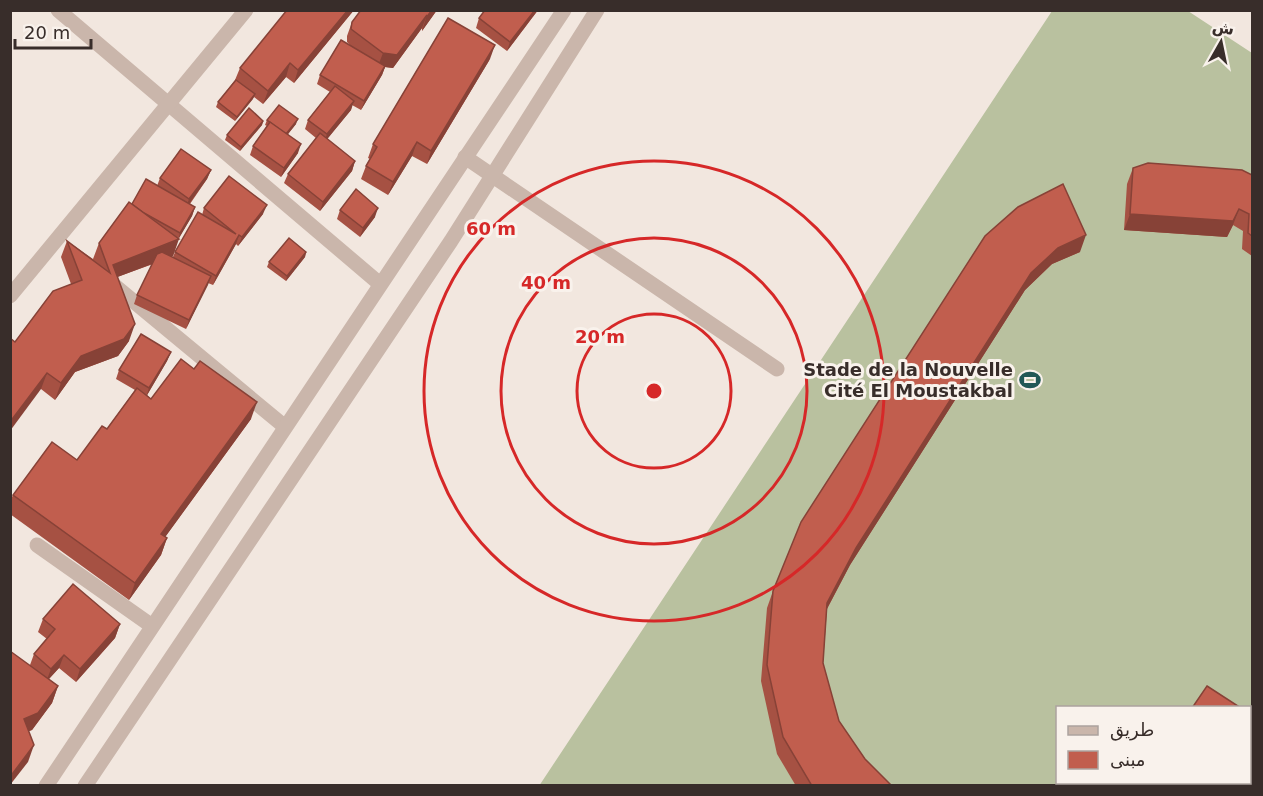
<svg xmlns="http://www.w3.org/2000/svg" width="1263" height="796" viewBox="0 0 1263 796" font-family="'DejaVu Sans',Vazirmatn,sans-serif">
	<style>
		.pitch { fill: #b9c19f; fill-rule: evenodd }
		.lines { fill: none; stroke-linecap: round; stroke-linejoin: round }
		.minor { stroke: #cab6ab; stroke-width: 15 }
		.wall { fill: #a65143 }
		.shaded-wall { fill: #874237 }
		.building { fill: #c15e4e; stroke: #874237; stroke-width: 1.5 }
		.ring { fill: none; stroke: #d62828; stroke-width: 3 }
		.labels { text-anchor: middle; stroke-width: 6; stroke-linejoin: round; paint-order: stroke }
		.poi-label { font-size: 18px; font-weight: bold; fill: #382d2a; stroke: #f9f2ec; text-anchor: end }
		.centre { fill: #d62828; stroke: #f9f2ec; stroke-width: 3 }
		.ring-label { font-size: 18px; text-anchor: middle; font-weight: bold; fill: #d62828; stroke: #f9f2ec; stroke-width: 6; stroke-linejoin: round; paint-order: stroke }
	</style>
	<rect width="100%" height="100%" fill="#f2e7df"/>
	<path class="pitch" d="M1052,11H1188L1252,53V785L539,786ZM1058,708H1250V782H1058Z"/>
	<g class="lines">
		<g class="minor">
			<polyline points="58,10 380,284"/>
			<polyline points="465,157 777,369"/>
			<polyline points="109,281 284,426"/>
			<polyline points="10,296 246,10"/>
			<polyline points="37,545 152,626"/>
			<polyline points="46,786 564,10"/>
			<polyline points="85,786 451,241 597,10"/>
		</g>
	</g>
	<g class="wall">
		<polygon points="354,10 294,83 286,77 263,104 254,97 235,121 216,107 218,102 235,80 240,68"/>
		<polygon points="361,10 437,10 422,31 422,28 393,68 385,67 382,75 361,110 352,105 351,110 327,139 355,161 352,171 320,211 284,183 288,174 316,138 305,129 308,120 330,92 317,84 320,75 352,47 347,42 347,36 352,22"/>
		<polygon points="538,10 507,51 476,28 479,18"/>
		<polygon points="490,59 427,164 412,156 388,195 361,179 366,166 370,159 368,158 373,144"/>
		<polygon points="267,120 296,124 288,134 298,153 281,177 250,155 253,146 267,126 265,125"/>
		<polygon points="263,121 262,125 240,151 225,140 227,135"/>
		<polygon points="1133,168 1252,175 1252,256 1242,249 1243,231 1233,225 1227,237 1124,230 1127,184"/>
		<polygon points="211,170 207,179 190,204 195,207 192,216 178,239 173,256 171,257 173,257 175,252 202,215 204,208 263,214 238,246 236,244 213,285 208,283 186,329 134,304 137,295 153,264 117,277 129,341 118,356 75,372 55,400 41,389 15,342 71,284 61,257 67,241 93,259 99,243 132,204 157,186 160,178"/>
		<polygon points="340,210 375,217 360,237 337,219"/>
		<polygon points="985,236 1080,252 1052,264 1025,290 850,565 827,609 823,663 839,721 865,759 892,786 796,786 777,754 761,681 767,608 773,591"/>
		<polygon points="306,252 305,257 286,281 267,267 269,262"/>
		<polygon points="171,352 167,361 147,395 151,399 251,419 165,537 167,538 161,555 129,600 10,514 10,501 13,495 77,460 107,429 135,390 116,379 119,370"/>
		<polygon points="43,619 120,624 115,638 76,682 59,668 49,679 58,686 52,703 32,730 29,731 28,762 30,665 34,654 47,639 38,632"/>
	</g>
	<g class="shaded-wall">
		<polygon points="348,10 354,10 294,83 298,70"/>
		<polygon points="432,10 437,10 422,31 426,18"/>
		<polygon points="535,10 538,10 507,51 510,42"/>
		<polygon points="427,15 422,28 393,68 385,67 382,75 361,110 383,53"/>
		<polygon points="495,45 490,59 427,164 431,151"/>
		<polygon points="290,63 286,77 263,104 268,91"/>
		<polygon points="255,94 253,99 235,121 237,117"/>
		<polygon points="354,101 351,110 324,143 327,134"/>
		<polygon points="298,119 296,124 284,139 286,134"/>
		<polygon points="263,121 262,125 240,151 241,147"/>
		<polygon points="417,142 412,156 388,195 393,182"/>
		<polygon points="301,144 298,153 281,177 284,168"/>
		<polygon points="355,161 352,171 320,211 323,202"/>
		<polygon points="211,170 207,179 186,208 189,199"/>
		<polygon points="267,205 263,214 238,246 242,237"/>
		<polygon points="195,207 192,216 178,240 179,239 173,256 107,281 113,265 178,240 180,233"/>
		<polygon points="378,208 375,217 360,237 363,228"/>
		<polygon points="1239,209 1233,225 1227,237 1124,230 1130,214"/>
		<polygon points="239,235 236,244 213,285 216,276"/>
		<polygon points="1086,235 1080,252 1052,264 1025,290 850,565 821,620 827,603 856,548 1031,273 1058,248"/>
		<polygon points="306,252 305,257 286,281 287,276"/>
		<polygon points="211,276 208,285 186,329 189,320"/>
		<polygon points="135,324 129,341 118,356 75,372 55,400 61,383 81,356"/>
		<polygon points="171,352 167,361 146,397 149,388"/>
		<polygon points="47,373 41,389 10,431 10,422"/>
		<polygon points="257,402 251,419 155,551 161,534"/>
		<polygon points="167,538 161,555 129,600 135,583"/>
		<polygon points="120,624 115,638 76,682 80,669"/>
		<polygon points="64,655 59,668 46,682 51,669"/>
		<polygon points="58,686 52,703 32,730 18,735 24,719"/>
		<polygon points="1252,728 1252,738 1250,741 1250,732"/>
		<polygon points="34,745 28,762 10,785 10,777"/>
		<polygon points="1208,783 1216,783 1214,786 1206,786"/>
	</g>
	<g class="building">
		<polygon points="287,10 348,10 298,70 290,63 268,91 240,68"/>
		<polygon points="361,10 432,10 426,18 427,15 397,55 383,53 351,29 352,22"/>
		<polygon points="485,10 535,10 510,42 479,18"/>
		<polygon points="448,18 495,45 431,151 417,142 393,182 366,166 377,147 373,144"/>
		<polygon points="341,40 385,66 364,101 320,75"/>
		<polygon points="236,80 255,94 237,117 218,102"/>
		<polygon points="335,86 354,101 327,134 308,120"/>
		<polygon points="279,105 298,119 286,134 267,120"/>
		<polygon points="249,108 263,121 241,147 227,135"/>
		<polygon points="270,122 301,144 284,168 253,146"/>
		<polygon points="320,133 355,161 323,202 288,174"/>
		<polygon points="181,149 211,170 189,199 160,178"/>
		<polygon points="1148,163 1242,170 1252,175 1252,236 1248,233 1249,214 1239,209 1233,221 1130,214 1133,168"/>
		<polygon points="229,176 267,205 242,237 239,235 216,276 175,252 198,212 236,234 204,208"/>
		<polygon points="146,179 195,207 180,233 144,213 132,204"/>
		<polygon points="1063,184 1086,235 1058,248 1031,273 856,548 827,603 823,663 839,721 865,759 892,786 812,786 783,737 767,665 773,591 801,522 985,236 1018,207"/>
		<polygon points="356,189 378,208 363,228 340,210"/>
		<polygon points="129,202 179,239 113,265 135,324 124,339 81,356 61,383 47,373 10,422 10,338 15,342 53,291 82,280 67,241 110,273 99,243"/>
		<polygon points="289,238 306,252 287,276 269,262"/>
		<polygon points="162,252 211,276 189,320 137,295 157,254"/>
		<polygon points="141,334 171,352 149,388 119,370"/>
		<polygon points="181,359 194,369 200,361 257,402 161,534 167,538 135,583 13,495 52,442 77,460 102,426 107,429 137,388 151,399"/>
		<polygon points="73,584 120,624 80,669 64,655 51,669 34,654 55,629 43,619"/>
		<polygon points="10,651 58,686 38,713 24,719 34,745 10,777"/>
		<polygon points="1207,686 1241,708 1192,708"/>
		<polygon points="1250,713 1252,714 1252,728 1250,732"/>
		<polygon points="1139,783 1208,783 1206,786 1137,786"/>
	</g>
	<g class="ring">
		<circle cx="654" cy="391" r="77"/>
		<circle cx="654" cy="391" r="153"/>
		<circle cx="654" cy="391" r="230"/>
	</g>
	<defs>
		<symbol id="stadium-bare" viewBox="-9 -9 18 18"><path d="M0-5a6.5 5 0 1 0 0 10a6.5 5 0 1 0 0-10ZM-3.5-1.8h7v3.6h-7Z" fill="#215856" stroke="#f9f2ec" stroke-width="2.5" paint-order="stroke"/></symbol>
	</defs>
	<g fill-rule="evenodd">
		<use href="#stadium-bare" x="1015" y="365" width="30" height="30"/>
	</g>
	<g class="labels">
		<g class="poi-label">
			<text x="1013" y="376">Stade de la Nouvelle<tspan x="1013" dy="21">Cité El Moustakbal</tspan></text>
		</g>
	</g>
	<circle cx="654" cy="391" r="9" class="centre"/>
	<g class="ring-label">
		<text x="491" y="235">60 m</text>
		<text x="546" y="289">40 m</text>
		<text x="600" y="343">20 m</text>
	</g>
	<rect width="1263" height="796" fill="none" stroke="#382d2a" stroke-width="24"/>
	<rect x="1056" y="706" width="195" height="78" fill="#f9f2ec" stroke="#aca39e" stroke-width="1.5"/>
	<rect x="1068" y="726" width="30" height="9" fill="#cab6ab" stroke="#aca39e" stroke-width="1.5"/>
	<text x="1110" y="736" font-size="18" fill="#382d2a">طريق</text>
	<rect x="1068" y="751" width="30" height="18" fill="#c15e4e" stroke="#aca39e" stroke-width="1.5"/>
	<text x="1110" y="766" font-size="18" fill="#382d2a">مبنى</text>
	<g transform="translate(1221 42) rotate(9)" stroke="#f9f2ec" stroke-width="4.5" paint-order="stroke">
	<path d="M0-4.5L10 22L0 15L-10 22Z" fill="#382d2a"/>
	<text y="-9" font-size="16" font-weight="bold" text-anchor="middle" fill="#382d2a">ش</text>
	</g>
	<path d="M15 39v9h76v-9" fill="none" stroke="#382d2a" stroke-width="3"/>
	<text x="24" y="39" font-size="18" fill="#382d2a" stroke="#f9f2ec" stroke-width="4.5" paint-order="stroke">20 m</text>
</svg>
